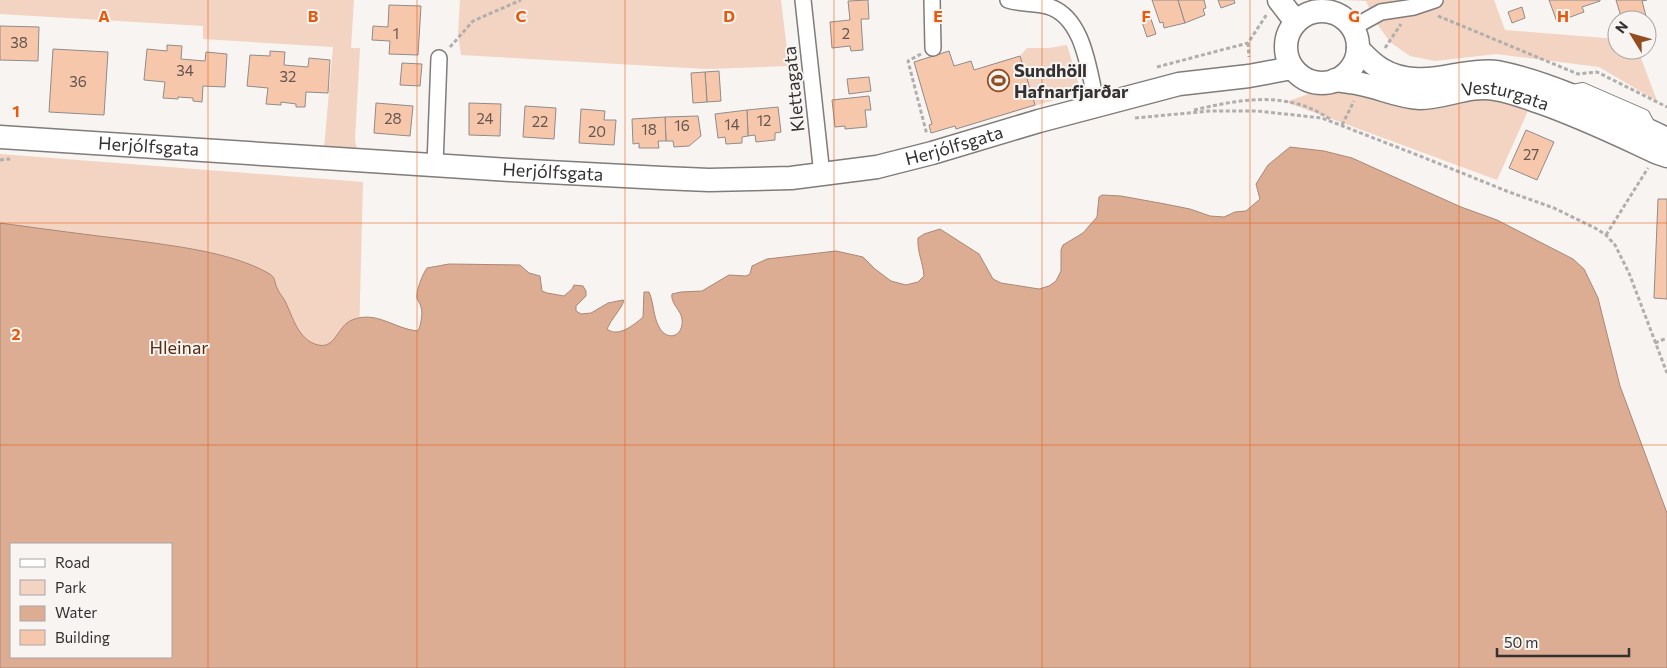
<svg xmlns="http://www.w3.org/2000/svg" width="1667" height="668" viewBox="0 0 1667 668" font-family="Commissioner,sans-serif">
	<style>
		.green { fill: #f3d3c1 }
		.water { fill: #dcad93; stroke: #a98876; fill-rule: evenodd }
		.building { fill: #f7c7ab; stroke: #8f8c8b }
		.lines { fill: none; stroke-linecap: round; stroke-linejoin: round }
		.lane-casing { stroke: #7f7c7a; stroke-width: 10 }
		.street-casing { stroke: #7f7c7a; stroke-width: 18 }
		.secondary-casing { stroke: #7f7c7a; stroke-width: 25 }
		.path { stroke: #b1afad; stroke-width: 3; stroke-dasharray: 4 2.5; stroke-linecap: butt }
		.lane { stroke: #fff; stroke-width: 8 }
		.street { stroke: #fff; stroke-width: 15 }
		.secondary { stroke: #fff; stroke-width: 22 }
		.grid { fill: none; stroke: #e8590c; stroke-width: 1; stroke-opacity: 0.55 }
		.labels { text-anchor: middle; stroke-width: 4; stroke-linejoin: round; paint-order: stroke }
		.number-label { font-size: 15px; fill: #645650 }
		.poi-label { font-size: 18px; font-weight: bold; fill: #333131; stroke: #f7f4f2; text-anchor: start }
		.street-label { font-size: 18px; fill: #333131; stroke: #f7f4f2 }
		.park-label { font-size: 18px; fill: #582c0f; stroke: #f7f4f2 }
		.grid-label { font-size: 16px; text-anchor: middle; font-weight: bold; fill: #e8590c; stroke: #f7f4f2; stroke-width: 4; stroke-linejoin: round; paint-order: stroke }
	</style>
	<rect width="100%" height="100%" fill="#f7f4f2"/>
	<g class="green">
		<polygon points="0,0 354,0 351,48 360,48 355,140 357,149 324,148 333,47 203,39 203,26 0,14"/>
		<polygon points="460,0 781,0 789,66 706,69 461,55 458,33"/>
		<polygon points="1343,0 1494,0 1505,30 1617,39 1617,50 1638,50 1657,101 1599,67 1496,54 1435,61 1410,56 1390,42 1375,21 1366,1"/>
		<polygon points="1067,45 1081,92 956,129 955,126 931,133 929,125 932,124 914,62 949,51 954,66 971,61 974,70 1020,56 1027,48 1049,48"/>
		<polygon points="1314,92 1346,93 1387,99 1471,99 1504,97 1531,104 1497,180 1286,102"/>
		<polygon points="0,154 363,182 354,535 171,544 11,544 0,632"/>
	</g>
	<path class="water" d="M1290,147L1324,151L1352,158L1461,207L1497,220L1573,259L1584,269L1598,298L1620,386L1667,513V668H0V223C44,229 88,235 132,240C174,246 231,252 268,273C276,277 274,281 277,288C279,293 283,297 285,301C293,317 298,340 318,345C336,349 337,326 352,320C377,310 394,329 418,331C421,325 423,313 421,307C420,302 416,300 417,295C417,289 423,273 427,268L449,264L520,265L529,273L540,276L542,291L547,293L564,296L572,289L574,285L583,286L586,291V296L576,306V311L581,314L591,313L608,303L623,300L624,301C620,311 611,319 607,329C618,338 634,325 643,317L644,292H649C654,303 653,316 659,327C667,342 684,337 682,319C681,310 670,303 672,294L681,292L702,291L729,275L746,276L750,274L752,266L767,259L836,251L863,257L875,269L891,281L906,285L918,282L924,276C923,262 917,252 918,238L924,234L940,229L979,254L993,279L1001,283L1039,289L1049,286L1056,281L1061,271V250L1063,245L1083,233L1097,217L1099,197L1102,195L1121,196L1165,204L1190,209L1210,216L1224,217L1235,212L1246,211L1260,199L1256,184L1268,165ZM11,544H171V657H11Z"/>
	<g class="building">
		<polygon points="868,0 869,19 861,19 863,50 851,51 850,46 832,48 830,22 850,20 848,1"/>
		<polygon points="1152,0 1178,0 1185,23 1164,28 1163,22 1160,23"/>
		<polygon points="1178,0 1204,0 1206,8 1203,9 1205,15 1185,23"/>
		<polygon points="1218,0 1234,0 1235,3 1221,8"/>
		<polygon points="1549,0 1600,0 1600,1 1582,7 1584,12 1557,22"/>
		<polygon points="1616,0 1647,0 1642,1 1646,16 1632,20 1622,20"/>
		<polygon points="389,5 421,6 418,55 389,54 390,41 372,40 373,26 388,27"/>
		<polygon points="1522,7 1525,18 1512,23 1508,12"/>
		<polygon points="1150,16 1156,34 1147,37 1141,19"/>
		<polygon points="0,26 39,27 38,61 0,60"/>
		<polygon points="167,45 182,46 181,59 205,61 206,52 227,54 225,87 203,86 202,102 193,101 193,98 178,97 178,99 163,98 165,82 144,80 147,49 167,51"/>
		<polygon points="53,49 108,52 104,115 49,112"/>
		<polygon points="270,51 285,52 284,65 308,67 309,58 330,60 328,93 306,92 305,107 296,107 296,104 281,102 281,105 266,104 268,88 247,86 250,55 270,56"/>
		<polygon points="949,51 954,66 971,61 974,70 1020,56 1035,105 956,129 955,126 931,133 929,125 932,124 914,62"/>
		<polygon points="402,63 422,64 420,86 400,85"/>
		<polygon points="719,71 721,101 707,102 705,72"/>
		<polygon points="705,72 707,102 693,103 691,73"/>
		<polygon points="869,77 871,91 849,94 847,79"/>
		<polygon points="869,96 871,110 865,110 867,127 845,129 845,126 835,127 832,100"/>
		<polygon points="376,103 413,106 410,136 374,133"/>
		<polygon points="469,103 501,104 500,136 469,135"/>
		<polygon points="525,106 556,108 554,139 523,137"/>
		<polygon points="778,107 781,132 775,133 775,140 756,142 755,135 748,136 747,110"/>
		<polygon points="581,109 605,111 604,120 616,120 614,145 579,143"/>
		<polygon points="747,110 748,136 742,137 742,143 726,144 725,137 718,138 715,114"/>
		<polygon points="698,116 701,136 689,146 674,147 673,141 666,141 665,117"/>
		<polygon points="665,117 666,141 658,141 659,148 639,148 639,143 633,144 632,119"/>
		<polygon points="1526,130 1554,142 1537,180 1509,168"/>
		<polygon points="1658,199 1667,199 1667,299 1654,298"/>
	</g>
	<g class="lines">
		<defs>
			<polyline id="lane" points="1572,89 1583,87 1645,114 1651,125"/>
			<g id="street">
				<polyline points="803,0 822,175"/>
				<polyline points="932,0 933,48"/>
				<path d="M1008,0C1021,4 1034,3 1047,6C1085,16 1089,74 1097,106"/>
				<polyline points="1352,28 1381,12 1414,7 1435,0"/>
				<polyline points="435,165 439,58"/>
			</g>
			<g id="secondary">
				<polyline points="1279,0 1296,22"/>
				<circle cx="1322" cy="47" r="36"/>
				<path d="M1358,49C1365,56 1372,64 1381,69C1403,83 1431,80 1455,75C1468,73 1484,70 1497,72C1557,84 1612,114 1667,139"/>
				<path id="s1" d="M1335,80C1344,81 1353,82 1361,84C1381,88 1399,97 1420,98C1445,98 1470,84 1495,89C1510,91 1525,97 1539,102C1580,116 1619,135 1658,153L1667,156"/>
				<path id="s2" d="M0,137L510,170L662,178L709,180L791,178L877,167L932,153L1039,121L1179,84L1249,76L1292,68"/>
			</g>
		</defs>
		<use href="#lane" class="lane-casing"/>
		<use href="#street" class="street-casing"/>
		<use href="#secondary" class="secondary-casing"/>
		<g class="path">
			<polyline points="1438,16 1578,74 1597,72 1667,107"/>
			<polyline points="1248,43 1249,57"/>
			<polyline points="450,47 473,21 521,0"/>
			<polyline points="1385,48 1401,24"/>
			<polyline points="921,54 908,61 927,135"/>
			<polyline points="1157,67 1248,43 1267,14"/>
			<path d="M1194,110C1229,102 1265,94 1301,105C1312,108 1322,114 1332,120"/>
			<polyline points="1135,118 1210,111 1257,111 1322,118 1420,156 1509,192 1554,208 1595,228 1606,235 1615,245 1629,273 1667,373"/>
			<polyline points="1342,125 1354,101"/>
			<polyline points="0,160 10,159"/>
			<polyline points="1606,235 1648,168"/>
			<polyline points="1655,343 1667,338"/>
		</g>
		<use href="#lane" class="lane"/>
		<use href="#street" class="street"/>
		<use href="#secondary" class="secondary"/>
	</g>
	<path class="grid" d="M208,0V668M417,0V668M625,0V668M834,0V668M1042,0V668M1250,0V668M1459,0V668M0,223H1667M0,445H1667"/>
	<defs>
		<symbol id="stadium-ring" viewBox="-11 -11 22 22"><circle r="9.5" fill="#f7f4f2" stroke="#924e21" stroke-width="1.5"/><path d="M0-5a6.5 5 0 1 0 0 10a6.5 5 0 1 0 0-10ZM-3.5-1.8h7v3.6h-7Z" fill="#924e21"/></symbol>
	</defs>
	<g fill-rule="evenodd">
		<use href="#stadium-ring" x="986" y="68" width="25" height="25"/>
	</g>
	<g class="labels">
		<g class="number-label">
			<text x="396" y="39">1</text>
			<text x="846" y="39">2</text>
			<text x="19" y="48">38</text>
			<text x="185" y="76">34</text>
			<text x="288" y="82">32</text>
			<text x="78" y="87">36</text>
			<text x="393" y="124">28</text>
			<text x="485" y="124">24</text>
			<text x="764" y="126">12</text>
			<text x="540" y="127">22</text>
			<text x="732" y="130">14</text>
			<text x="682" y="131">16</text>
			<text x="649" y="135">18</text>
			<text x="597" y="137">20</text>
			<text x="1531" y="160">27</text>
		</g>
		<g class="poi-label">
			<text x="1014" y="77">Sundhöll<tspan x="1014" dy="21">Hafnarfjarðar</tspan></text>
		</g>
		<g class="street-label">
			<text transform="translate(794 89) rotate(-96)" y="6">Klettagata</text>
			<text dy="6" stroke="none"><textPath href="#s1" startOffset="174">Vesturgata</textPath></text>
			<text dy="6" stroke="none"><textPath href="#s2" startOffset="959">Herjólfsgata</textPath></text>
			<text dy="6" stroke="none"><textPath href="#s2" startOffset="149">Herjólfsgata</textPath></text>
			<text dy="6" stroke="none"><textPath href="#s2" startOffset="554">Herjólfsgata</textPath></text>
		</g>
		<g class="park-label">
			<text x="179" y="354">Hleinar</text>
		</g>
	</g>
	<g class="grid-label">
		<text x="104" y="22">A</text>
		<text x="313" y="22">B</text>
		<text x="521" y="22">C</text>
		<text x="729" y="22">D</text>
		<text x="938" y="22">E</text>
		<text x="1146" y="22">F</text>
		<text x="1354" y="22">G</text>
		<text x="1563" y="22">H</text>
		<text x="16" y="117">1</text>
		<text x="16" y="340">2</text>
	</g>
	<rect x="10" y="543" width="162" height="115" fill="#f7f4f2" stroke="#a9a6a5"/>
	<rect x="20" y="559" width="25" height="8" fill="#ffffff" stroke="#a9a6a5"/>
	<text x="55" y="568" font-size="15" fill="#333131">Road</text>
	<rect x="20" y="580" width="25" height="15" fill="#f3d3c1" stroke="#a9a6a5"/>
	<text x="55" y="593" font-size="15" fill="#333131">Park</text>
	<rect x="20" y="606" width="25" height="15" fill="#dcad93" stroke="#a9a6a5"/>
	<text x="55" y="618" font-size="15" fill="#333131">Water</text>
	<rect x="20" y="630" width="25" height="15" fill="#f7c7ab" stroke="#a9a6a5"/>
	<text x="55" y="643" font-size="15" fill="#333131">Building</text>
	<g transform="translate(1632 35) rotate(307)"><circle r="24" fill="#f7f4f2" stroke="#a9a6a5"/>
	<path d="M0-4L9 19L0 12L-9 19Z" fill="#924e21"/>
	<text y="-8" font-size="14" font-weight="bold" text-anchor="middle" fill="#333131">N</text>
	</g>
	<path d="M1497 648v8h132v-8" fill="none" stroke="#333131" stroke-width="2.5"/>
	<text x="1504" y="648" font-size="15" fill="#333131" stroke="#f7f4f2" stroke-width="4" paint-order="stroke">50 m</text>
</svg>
